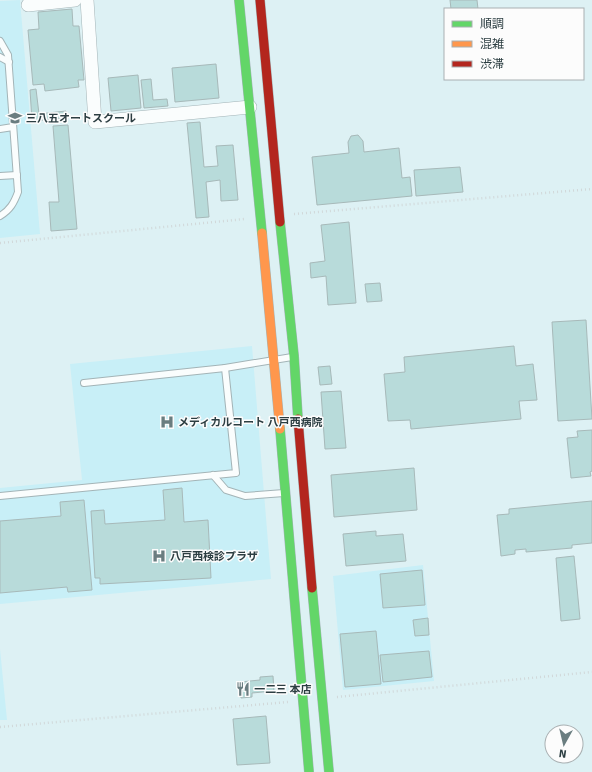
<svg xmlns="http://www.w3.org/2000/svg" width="592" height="772" viewBox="0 0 592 772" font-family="Signika,'Noto Sans JP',sans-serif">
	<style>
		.built { fill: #c8eff7 }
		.building { fill: #b8dbda; stroke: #a7b9b9 }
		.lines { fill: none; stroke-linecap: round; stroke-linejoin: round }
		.lane-casing { stroke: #a3b4b7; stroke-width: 8 }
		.street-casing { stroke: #a3b4b7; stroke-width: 14 }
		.fast-casing { stroke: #a3b4b7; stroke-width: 10 }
		.slow-casing { stroke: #a3b4b7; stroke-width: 10 }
		.jam-casing { stroke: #a3b4b7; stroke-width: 10 }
		.path { stroke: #d1d8d9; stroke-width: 2.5; stroke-dasharray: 1 3; stroke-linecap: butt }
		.lane { stroke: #fafdfd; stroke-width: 6 }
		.street { stroke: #fafdfd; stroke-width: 13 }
		.fast { stroke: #63d668; stroke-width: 9 }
		.slow { stroke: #ff974d; stroke-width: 9 }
		.jam { stroke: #b3261e; stroke-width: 9 }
		.labels { text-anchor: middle; stroke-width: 3; stroke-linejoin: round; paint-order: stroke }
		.poi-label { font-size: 11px; font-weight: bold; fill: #2c3e42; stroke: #fcfcfc; text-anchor: start }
	</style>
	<rect width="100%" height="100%" fill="#ddf1f4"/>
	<g class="built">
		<polygon points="20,0 40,234 0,238 0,1"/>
		<polygon points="252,346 271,579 0,604 0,488 82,480 70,364"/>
		<polygon points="423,565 434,681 343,690 333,576"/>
		<polygon points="0,649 7,720 0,720"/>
	</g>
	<g class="building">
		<polygon points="450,0 477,0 478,9 451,9"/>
		<polygon points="72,9 73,26 79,26 84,80 78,80 79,87 45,91 44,84 33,85 28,30 39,29 38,12"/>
		<polygon points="216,64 219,98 175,102 172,68"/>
		<polygon points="138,75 141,108 111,111 108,78"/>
		<polygon points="151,79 153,100 167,99 168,106 144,108 141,80"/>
		<polygon points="36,89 39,114 66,111 67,118 32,121 30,90"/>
		<polygon points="200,122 204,167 218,166 216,146 233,145 238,200 221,201 220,180 206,182 209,217 196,218 187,123"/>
		<polygon points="68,125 77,229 51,231 49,202 59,202 53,126"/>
		<polygon points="358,135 363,141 364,152 399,148 402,178 410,177 412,196 317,205 312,157 349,153 348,142 351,136"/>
		<polygon points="460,167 463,192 416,196 414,170"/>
		<polygon points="349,222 356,303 328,305 326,276 311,278 310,263 325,261 321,225"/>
		<polygon points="380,283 382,301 367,302 365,284"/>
		<polygon points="586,320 592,419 558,421 552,322"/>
		<polygon points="514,346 516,366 533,364 537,400 519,401 521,419 411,429 410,420 388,421 384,374 405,372 404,357"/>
		<polygon points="330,366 332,384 320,385 318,367"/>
		<polygon points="341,391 346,448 325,449 321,392"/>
		<polygon points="592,430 592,471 590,472 591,476 571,478 567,438 578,437 577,431"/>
		<polygon points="414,468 417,510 334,517 331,475"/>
		<polygon points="182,488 184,522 208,520 211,578 100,584 100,578 95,578 91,511 104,510 105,524 165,520 163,490"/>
		<polygon points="84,500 92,590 68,592 67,587 0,593 0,521 61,516 60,502"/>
		<polygon points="592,501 592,543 572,545 572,548 526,552 526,549 515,550 515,554 501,556 497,515 509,514 509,509"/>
		<polygon points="376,531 376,536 403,534 406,561 346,566 343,534"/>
		<polygon points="574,556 580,619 561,621 556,558"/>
		<polygon points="422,570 425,605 383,608 380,574"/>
		<polygon points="428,618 429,635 415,636 413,620"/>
		<polygon points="376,631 381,684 345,687 340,634"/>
		<polygon points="429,651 432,677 383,682 380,655"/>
		<polygon points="273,676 274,691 252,693 252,697 241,698 240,682 260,680 260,677"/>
		<polygon points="266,716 270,763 237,765 233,719"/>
	</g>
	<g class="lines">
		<defs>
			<g id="lane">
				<path d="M0,41L8,55L18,192C14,203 10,210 0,216"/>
				<polyline points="0,57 9,62"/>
				<polyline points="0,129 13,127"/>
				<polyline points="0,176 17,175"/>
				<polyline points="84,383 225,368 292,357"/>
				<polyline points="213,475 226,490 245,496 284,493"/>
				<polyline points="0,496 236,473 225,368"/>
			</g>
			<g id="street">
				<polyline points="87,0 95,122 250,107"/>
				<polyline points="28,5 75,0"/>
			</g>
			<g id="fast">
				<polyline points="239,0 262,233"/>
				<polyline points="280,222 294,356 298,419"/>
				<polyline points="280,429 309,772"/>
				<polyline points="312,588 329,772"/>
			</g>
			<polyline id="slow" points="262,233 280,429"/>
			<g id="jam">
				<polyline points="260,0 280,222"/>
				<polyline points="298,419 312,588"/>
			</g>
		</defs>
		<use href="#lane" class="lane-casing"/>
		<use href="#street" class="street-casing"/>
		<use href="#fast" class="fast-casing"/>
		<use href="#slow" class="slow-casing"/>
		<use href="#jam" class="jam-casing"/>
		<g class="path">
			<polyline points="294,214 592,189"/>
			<polyline points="0,243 245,219"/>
			<polyline points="337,697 592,672"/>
			<polyline points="0,727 288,702"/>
		</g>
		<use href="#lane" class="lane"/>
		<use href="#street" class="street"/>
		<use href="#fast" class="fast"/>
		<use href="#slow" class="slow"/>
		<use href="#jam" class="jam"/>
	</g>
	<defs>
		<symbol id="university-bare" viewBox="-9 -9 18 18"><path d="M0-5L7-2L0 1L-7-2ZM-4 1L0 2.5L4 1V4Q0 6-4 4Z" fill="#6a7d80" stroke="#fcfcfc" stroke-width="2.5" paint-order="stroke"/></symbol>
		<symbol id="hospital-bare" viewBox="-9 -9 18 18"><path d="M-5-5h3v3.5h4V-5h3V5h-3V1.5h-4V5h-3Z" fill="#6a7d80" stroke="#fcfcfc" stroke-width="2.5" paint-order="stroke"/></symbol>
		<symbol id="restaurant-bare" viewBox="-9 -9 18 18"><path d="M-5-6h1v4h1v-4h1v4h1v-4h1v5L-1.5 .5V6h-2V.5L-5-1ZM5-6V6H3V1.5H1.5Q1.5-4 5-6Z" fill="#6a7d80" stroke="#fcfcfc" stroke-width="2.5" paint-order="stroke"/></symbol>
	</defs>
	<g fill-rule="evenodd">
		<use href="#university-bare" x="5" y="108" width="20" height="20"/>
		<use href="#hospital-bare" x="157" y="412" width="20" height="20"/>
		<use href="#hospital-bare" x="149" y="546" width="20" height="20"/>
		<use href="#restaurant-bare" x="233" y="679" width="20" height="20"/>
	</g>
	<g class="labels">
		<g class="poi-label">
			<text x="26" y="122">三八五オートスクール</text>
			<text x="178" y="426">メディカルコート 八戸西病院</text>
			<text x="170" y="560">八戸西検診プラザ</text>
			<text x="254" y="693">一二三 本店</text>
		</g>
	</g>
	<rect x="444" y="8" width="140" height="72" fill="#fcfcfc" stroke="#a9b0b2"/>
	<rect x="452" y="21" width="20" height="6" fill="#63d668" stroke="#a9b0b2"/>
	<text x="480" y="28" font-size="12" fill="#2c3e42">順調</text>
	<rect x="452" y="41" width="20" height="6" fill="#ff974d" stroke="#a9b0b2"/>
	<text x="480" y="48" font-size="12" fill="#2c3e42">混雑</text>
	<rect x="452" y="61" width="20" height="6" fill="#b3261e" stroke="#a9b0b2"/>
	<text x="480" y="68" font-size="12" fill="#2c3e42">渋滞</text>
	<g transform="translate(564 744) rotate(188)"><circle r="19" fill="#fcfcfc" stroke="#a9b0b2"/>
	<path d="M0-3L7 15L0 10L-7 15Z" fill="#6a7d80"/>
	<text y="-6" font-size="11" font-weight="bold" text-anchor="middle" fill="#2c3e42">N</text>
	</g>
</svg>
